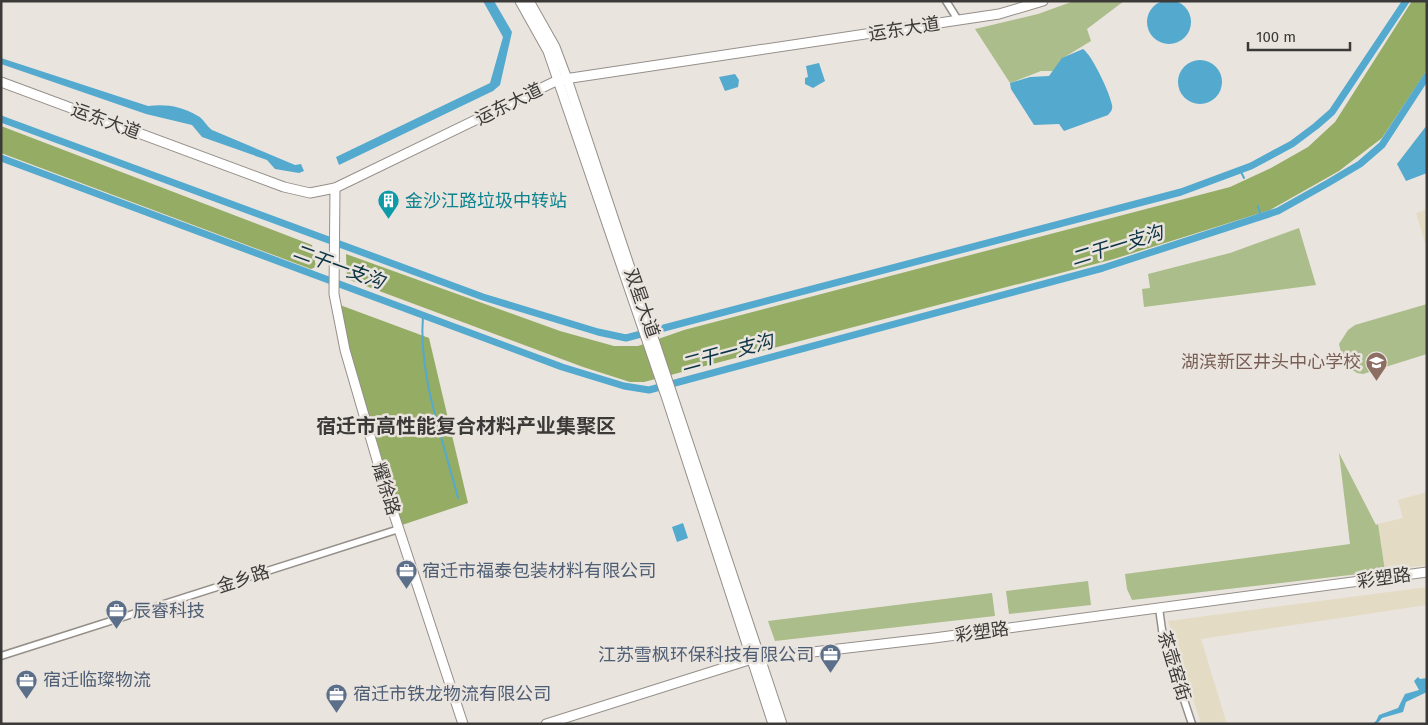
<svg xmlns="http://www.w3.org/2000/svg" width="1428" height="725" viewBox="0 0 1428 725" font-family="'Fira Sans','Noto Sans SC',sans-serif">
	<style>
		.commercial { fill: #e4dbc5 }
		.green { fill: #abbd8a }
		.forest { fill: #95ac65 }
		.water { fill: #53a9ce }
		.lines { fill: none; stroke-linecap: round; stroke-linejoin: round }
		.stream { stroke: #53a9ce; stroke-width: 2 }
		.canal { stroke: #53a9ce; stroke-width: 7 }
		.street-casing { stroke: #958f8a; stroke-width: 9 }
		.secondary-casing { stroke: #958f8a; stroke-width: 11 }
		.street { stroke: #fff; stroke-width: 6 }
		.secondary { stroke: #fff; stroke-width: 9 }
		.labels { text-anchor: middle; stroke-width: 5; stroke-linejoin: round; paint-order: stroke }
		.street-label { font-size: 18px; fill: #3c3a38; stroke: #eae4de }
		.culture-label { font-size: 18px; fill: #0d838f; stroke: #eae4de; text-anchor: start }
		.education-label { font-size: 18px; fill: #785e54; stroke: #eae4de; text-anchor: end }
		.service-label { font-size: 18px; fill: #4e5e75; stroke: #eae4de; text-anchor: start }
		.water-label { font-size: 19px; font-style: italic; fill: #0b3343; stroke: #eae4de }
		.quarter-label { font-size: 20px; font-weight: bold; fill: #3c3a38; stroke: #eae4de }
	</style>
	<rect width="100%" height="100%" fill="#eae4de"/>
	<g class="commercial">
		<polygon points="1427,209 1427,243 1425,243 1416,213"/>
		<polygon points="1427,492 1427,565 1385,571 1378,524 1403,518 1398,500"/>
		<polygon points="1427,587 1427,605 1201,639 1227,724 1201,724 1168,621"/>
	</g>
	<g class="green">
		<polygon points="1074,1 1124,1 1087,29 1091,41 1063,58 1053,71 1041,71 1010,83 975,29 1038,14"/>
		<polygon points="1299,228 1316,285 1144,307 1142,289 1150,288 1148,274 1230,253"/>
		<polygon points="1427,304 1427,354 1363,374 1357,373 1344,364 1339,344 1348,330 1355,325"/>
		<polygon points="1339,453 1376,525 1378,524 1385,571 1132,600 1127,589 1125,574 1350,544"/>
		<polygon points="1088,581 1091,605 1009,614 1006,591"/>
		<polygon points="992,593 995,616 775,641 768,621"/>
	</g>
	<g class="forest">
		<polygon points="1412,1 1427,1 1427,70 1382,138 1339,171 1270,210 1114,259 644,382 630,382 583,367 347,279 346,254 560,331 614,346 638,346 684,330 1230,187 1271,168 1308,147 1335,122"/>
		<polygon points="1,126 312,245 316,267 311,269 1,153"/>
		<polygon points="340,305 429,338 468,503 402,525 346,339"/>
	</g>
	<g class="water">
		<circle cx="1169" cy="22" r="22"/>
		<polygon points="483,1 494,1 512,32 500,85 493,91 339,165 336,157 490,83 503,37"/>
		<path d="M1083,49C1092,55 1110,93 1112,105C1113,109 1111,112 1108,115L1064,131L1059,124L1034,125L1011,89L1010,83L1030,77L1049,76L1062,58Z"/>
		<path d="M1,58L148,106C166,104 181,106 198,116C204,119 206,126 212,130L295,165L301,164L304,171L299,173L275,169L267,160L202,137L192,125L146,114L1,64Z"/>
		<circle cx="1200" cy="82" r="22"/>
		<polygon points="819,63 825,81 813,88 805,84 805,78 808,77 806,66"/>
		<polygon points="735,74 739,80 738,87 725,91 719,77"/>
		<polygon points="1427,125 1427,173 1406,181 1397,164"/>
		<polygon points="683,523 688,538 677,542 672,527"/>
		<polygon points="1418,677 1420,679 1427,678 1427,692 1406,702 1403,712 1382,718 1377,724 1372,724 1376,721 1379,715 1398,708 1405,694 1419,690 1414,681"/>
	</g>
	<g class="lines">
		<g class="stream">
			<polyline points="1240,170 1244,178"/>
			<polyline points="1258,206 1261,217"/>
			<path d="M423,315C418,376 443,439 458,498"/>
		</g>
		<g class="canal">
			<polyline points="1,119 483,297 598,332 626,338 1181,192 1251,166 1292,144 1316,126 1332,112 1406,1"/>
			<polyline points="1,158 562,367 624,386 649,390 1103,268 1278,211 1328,183 1360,164 1382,145 1427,76"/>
		</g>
		<defs>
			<g id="street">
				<polyline points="946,1 958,20"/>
				<polyline points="1159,608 1163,637 1192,724"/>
				<polyline points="1,656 399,529"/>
			</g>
			<g id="secondary">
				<polyline points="520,1 548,51 667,399 773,724"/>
				<polyline points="529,1 555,47 567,79 782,724"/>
				<polyline points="1,82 284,187 310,193 335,188 558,80 999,14 1043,1"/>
				<polyline points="335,188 334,294 345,350 384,484 463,724"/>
				<polyline points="546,724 752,659 934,638 1427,572"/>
			</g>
		</defs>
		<use href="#street" class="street-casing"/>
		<use href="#secondary" class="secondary-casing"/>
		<use href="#street" class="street"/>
		<use href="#secondary" class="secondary"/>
	</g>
	<defs>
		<symbol id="building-pin" viewBox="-11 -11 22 30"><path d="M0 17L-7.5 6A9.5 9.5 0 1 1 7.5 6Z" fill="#0f9aa8" stroke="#eae4de"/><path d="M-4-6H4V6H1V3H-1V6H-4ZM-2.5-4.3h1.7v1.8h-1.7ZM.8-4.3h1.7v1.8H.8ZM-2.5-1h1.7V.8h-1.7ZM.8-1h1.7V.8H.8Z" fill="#fff"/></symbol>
		<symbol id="school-pin" viewBox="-11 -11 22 30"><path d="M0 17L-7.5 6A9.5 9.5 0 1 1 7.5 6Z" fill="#8d6e63" stroke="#eae4de"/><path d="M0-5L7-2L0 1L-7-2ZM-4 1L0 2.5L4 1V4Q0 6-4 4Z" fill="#fff"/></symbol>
		<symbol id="office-pin" viewBox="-11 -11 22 30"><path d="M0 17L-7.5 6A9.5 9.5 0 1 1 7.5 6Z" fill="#5c6f8a" stroke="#eae4de"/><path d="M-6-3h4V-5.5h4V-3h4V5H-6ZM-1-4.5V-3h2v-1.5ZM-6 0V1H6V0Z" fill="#fff"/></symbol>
	</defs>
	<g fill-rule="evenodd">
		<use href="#building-pin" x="376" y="188" width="25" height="34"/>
		<use href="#school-pin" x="1364" y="350" width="25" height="34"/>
		<use href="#office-pin" x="394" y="558" width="25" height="34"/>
		<use href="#office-pin" x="104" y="598" width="25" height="34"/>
		<use href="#office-pin" x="818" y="642" width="25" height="34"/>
		<use href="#office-pin" x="14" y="668" width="25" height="34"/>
		<use href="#office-pin" x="324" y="682" width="25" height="34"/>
	</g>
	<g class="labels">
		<g class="street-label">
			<text transform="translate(904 29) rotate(-9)" y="6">运东大道</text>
			<text transform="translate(509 104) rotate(-26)" y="6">运东大道</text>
			<text transform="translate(106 121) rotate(20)" y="6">运东大道</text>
			<text transform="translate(642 303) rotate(71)" y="6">双星大道</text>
			<text transform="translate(386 489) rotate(73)" y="6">耀徐路</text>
			<text transform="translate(1384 578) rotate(-8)" y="6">彩塑路</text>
			<text transform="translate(243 579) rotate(-18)" y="6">金乡路</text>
			<text transform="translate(982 632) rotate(-8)" y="6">彩塑路</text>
			<text transform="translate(1174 666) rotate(73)" y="6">茶壶窑街</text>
		</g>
		<g class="culture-label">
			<text x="405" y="207">金沙江路垃圾中转站</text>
		</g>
		<g class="education-label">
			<text x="1361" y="368">湖滨新区井头中心学校</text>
		</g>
		<g class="service-label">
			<text x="422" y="577">宿迁市福泰包装材料有限公司</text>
			<text x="133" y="617">辰睿科技</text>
			<text x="814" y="661" text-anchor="end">江苏雪枫环保科技有限公司</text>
			<text x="43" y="686">宿迁临璨物流</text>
			<text x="353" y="700">宿迁市铁龙物流有限公司</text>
		</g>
		<g class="water-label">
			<text transform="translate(1117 245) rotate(-17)" y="7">二干一支沟</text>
			<text transform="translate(339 266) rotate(20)" y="7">二干一支沟</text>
			<text transform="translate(727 352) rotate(-15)" y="7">二干一支沟</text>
		</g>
		<g class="quarter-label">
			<text x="466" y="433">宿迁市高性能复合材料产业集聚区</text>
		</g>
	</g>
	<rect width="1428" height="725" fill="none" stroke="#3c3a38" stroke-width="5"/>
	<path d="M1248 42v8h102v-8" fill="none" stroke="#3c3a38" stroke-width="2.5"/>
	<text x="1256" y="42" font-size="15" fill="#3c3a38" stroke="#eae4de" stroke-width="4" paint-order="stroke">100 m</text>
</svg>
